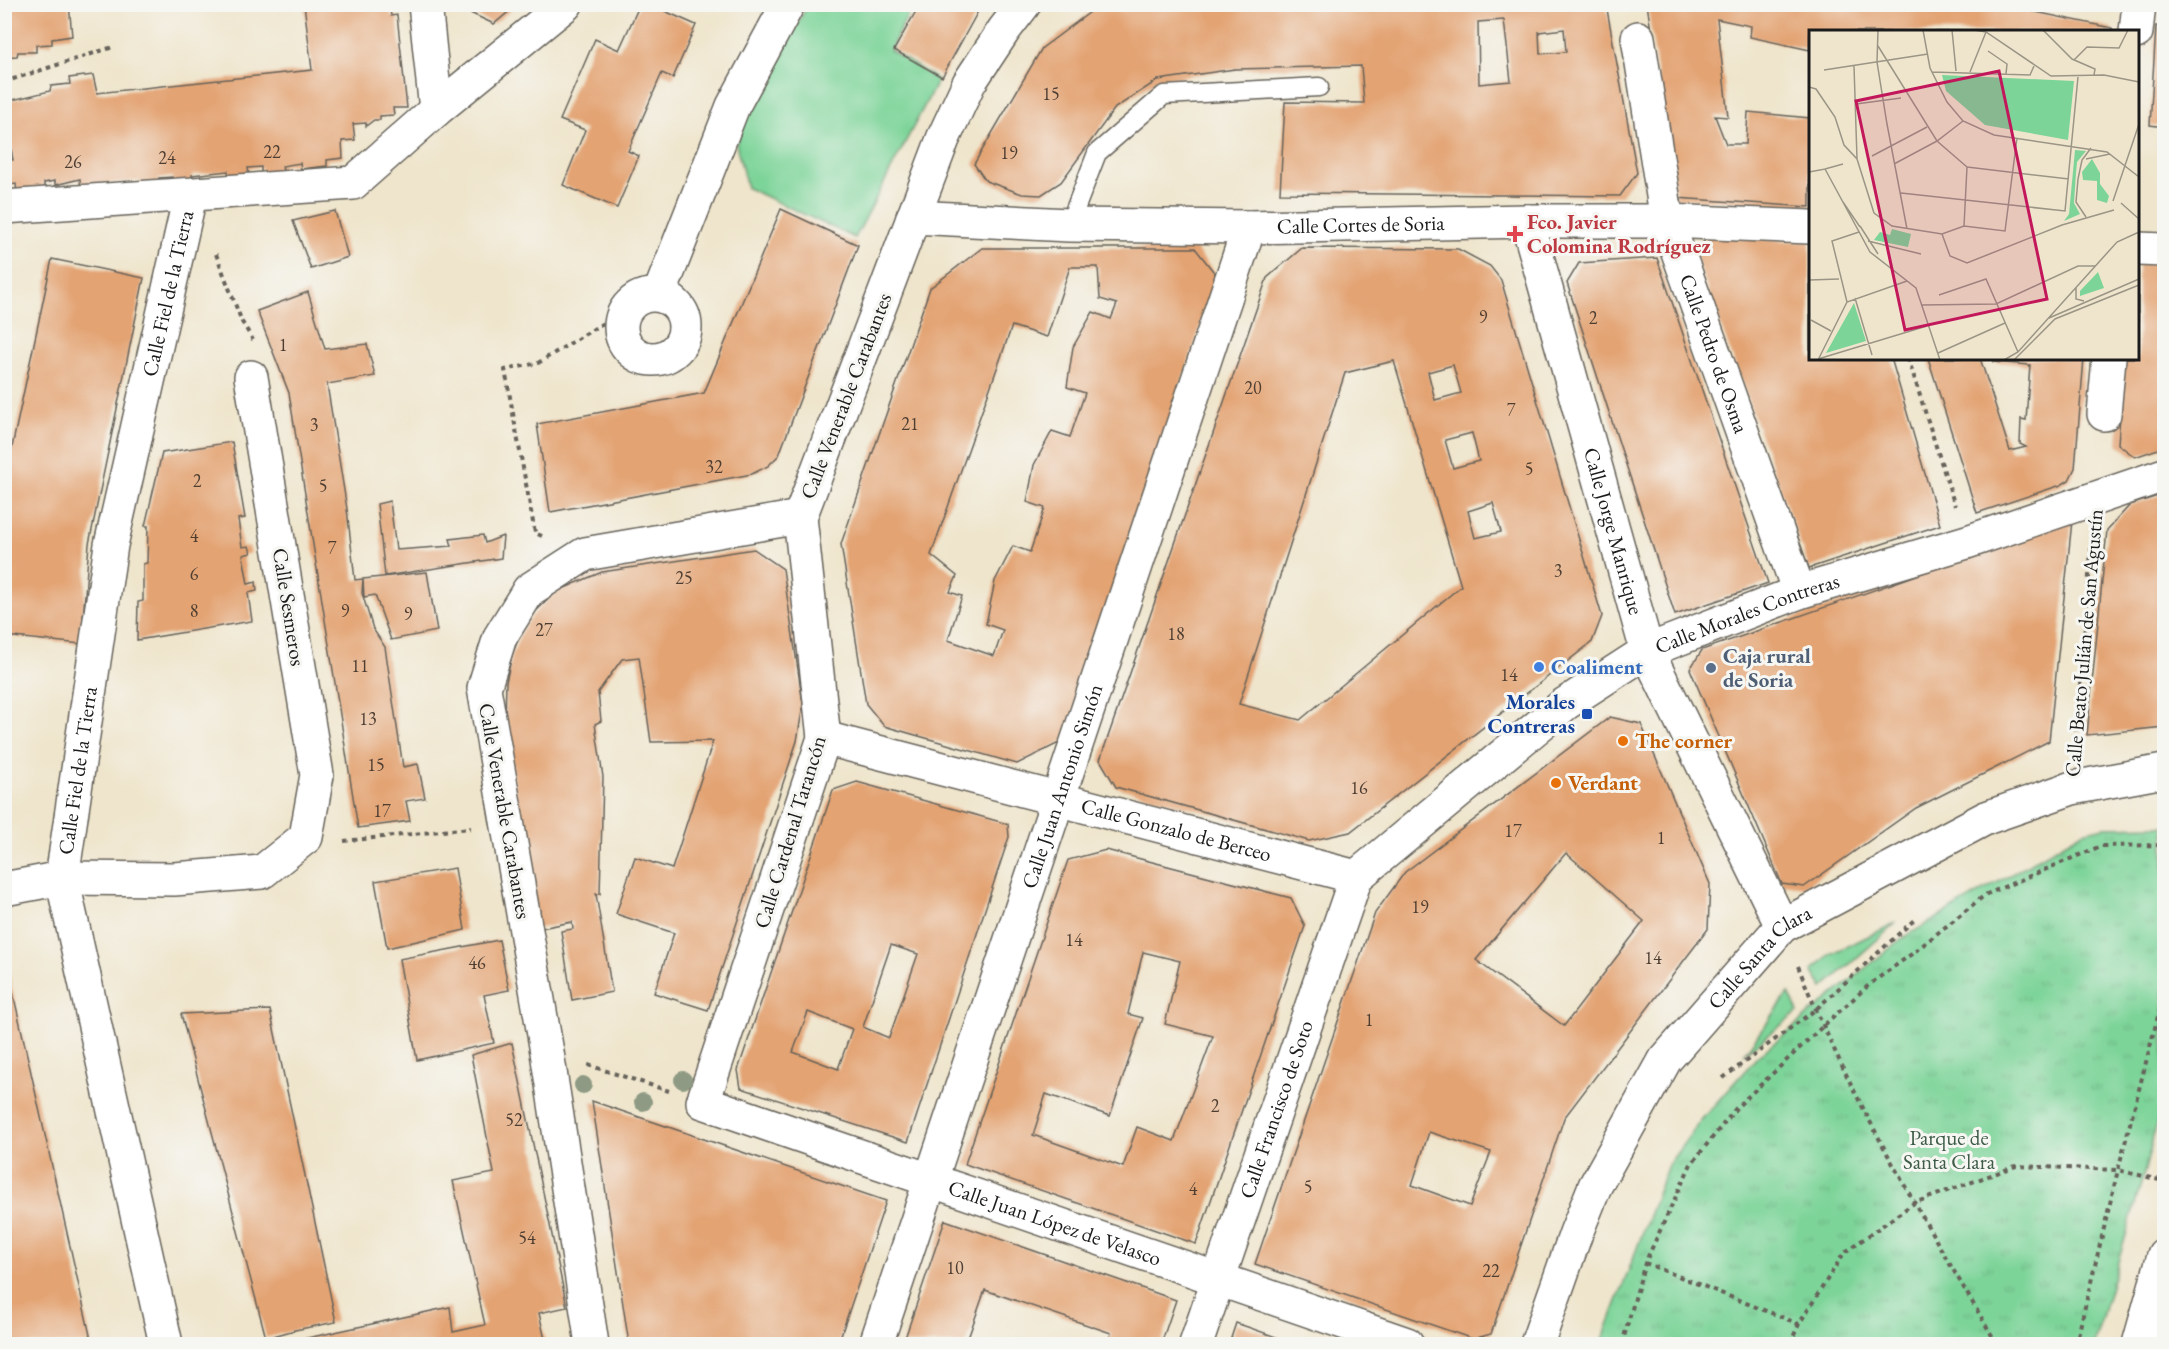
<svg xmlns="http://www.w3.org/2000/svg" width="2169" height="1349" viewBox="0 0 2169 1349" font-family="'EB Garamond',serif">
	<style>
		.park { fill: url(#park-tufts); stroke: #4c785a; stroke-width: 1.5 }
		.garden { fill: #7dd499; stroke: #4c785a; stroke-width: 1.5 }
		.building { fill: #e3a372; fill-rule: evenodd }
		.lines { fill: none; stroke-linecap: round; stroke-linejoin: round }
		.lane-casing { stroke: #66625a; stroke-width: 21 }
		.street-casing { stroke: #66625a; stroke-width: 36 }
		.path { stroke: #66625a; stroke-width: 4; stroke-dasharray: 4.5 4.5; stroke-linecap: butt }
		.lane { stroke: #fff; stroke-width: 18 }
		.street { stroke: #fff; stroke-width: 33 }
		.tree { fill: #8e9a83 }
		.health-dot { fill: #e0444e; stroke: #f6f6f2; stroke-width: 2 }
		.shop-dot { fill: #3f7fe0; stroke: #f6f6f2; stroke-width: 2 }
		.service-dot { fill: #5c6f8a; stroke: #f6f6f2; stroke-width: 2 }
		.transit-dot { fill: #1a4fb4; stroke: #f6f6f2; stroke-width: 2 }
		.food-dot { fill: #e8710a; stroke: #f6f6f2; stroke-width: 2 }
		.labels { text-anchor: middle; stroke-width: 6; stroke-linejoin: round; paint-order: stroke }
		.number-label { font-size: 18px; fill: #4e3e32 }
		.health-label { font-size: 21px; font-weight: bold; fill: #be3a42; stroke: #f6f6f2; text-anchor: start }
		.street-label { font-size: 21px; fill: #1c1c1c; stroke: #f6f6f2 }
		.service-label { font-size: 21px; font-weight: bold; fill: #4e5e75; stroke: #f6f6f2; text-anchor: start }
		.shop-label { font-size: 21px; font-weight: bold; fill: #366cbe; stroke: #f6f6f2; text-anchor: start }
		.transit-label { font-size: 21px; font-weight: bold; fill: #164399; stroke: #f6f6f2; text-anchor: end }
		.food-label { font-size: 21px; font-weight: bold; fill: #c56008; stroke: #f6f6f2; text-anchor: start }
		.park-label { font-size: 21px; fill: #3e5c48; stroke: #f6f6f2 }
		.inset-road { fill: none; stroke: #9b9586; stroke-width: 1.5 }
		.view { fill: #c2185b; fill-opacity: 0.15; stroke: #c2185b; stroke-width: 3 }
		.inset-edge { fill: none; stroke: #1c1c1c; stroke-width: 3 }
	</style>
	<defs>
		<pattern id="park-tufts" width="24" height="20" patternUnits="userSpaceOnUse" patternTransform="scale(1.5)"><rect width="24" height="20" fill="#7dd499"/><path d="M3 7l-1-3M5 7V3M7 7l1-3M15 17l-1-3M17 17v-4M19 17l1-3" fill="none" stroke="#6bb583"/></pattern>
	</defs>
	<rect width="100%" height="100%" fill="#f6f6f2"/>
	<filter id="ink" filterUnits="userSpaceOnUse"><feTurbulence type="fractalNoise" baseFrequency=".0167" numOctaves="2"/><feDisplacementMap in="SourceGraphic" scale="12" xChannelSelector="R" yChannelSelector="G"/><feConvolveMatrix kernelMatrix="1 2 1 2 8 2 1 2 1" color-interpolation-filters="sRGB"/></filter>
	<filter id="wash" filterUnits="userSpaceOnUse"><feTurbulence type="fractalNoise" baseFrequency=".008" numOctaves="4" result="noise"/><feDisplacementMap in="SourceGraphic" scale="24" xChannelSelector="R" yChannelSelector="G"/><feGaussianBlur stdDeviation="1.35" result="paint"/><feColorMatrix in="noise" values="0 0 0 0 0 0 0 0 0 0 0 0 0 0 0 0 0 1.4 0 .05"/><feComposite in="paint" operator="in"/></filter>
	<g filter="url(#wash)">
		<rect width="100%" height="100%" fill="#efe5cc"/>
		<polygon class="park" points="2164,826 2164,1096 2143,1177 2094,1344 1601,1344 1668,1165 1701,1120 1757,1057 1901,939 2083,832 2104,827"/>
		<g class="garden">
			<polygon points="808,5 913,5 890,50 938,80 855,238 747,188 736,144 750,107"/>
			<polygon points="1896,923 1823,988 1812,971 1829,955"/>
			<polygon points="1789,993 1798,1012 1744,1054"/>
		</g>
		<g id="blocks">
			<g class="building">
				<polygon points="4,4 69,4 72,36 52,39 52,44 36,45 36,52 18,52 17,56 4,57"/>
				<polygon points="304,4 389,4 391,16 397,15 407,108 393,108 394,115 380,116 380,120 374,120 366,126 366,123 353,124 355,140 342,141 343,158 327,160 327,166 301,169 300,163 282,166 283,171 261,173 261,167 248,168 249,175 229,177 228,171 192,175 192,181 172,183 172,177 159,178 160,184 139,187 139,181 102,184 81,191 80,179 55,185 55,181 44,183 44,189 17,192 16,184 10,185 7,161 13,160 8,131 4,132 4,102 50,91 51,86 70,84 69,78 93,75 97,93 312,70"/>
				<polygon points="455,4 518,4 494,24 455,6"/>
				<polygon points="640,4 649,4 696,25 673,78 662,73 628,151 639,156 617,208 563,185 585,130 560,120 595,39 619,50"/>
				<polygon points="920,4 982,4 942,77 894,50"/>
				<path d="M1101,4H1606L1637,173L1620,196L1280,193L1285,102L1364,103L1361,66L1235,69L1158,80L1115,108L1061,182L1041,195L1022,194L986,181L974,164L1042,48ZM1504,20L1511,81L1479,84L1478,22ZM1564,29L1566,52L1540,54L1539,32Z"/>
				<polygon points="1647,4 1997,4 2112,28 2112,32 1810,32 1810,50 1750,37 1751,26 1717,19 1728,117 1715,116 1726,144 1746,144 1748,112 1810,118 1810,207 1676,198"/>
				<polygon points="2163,20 2164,21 2164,127 2150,125 2156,26 2162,26"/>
				<polygon points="781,209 858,245 779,455 768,466 752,474 550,512 537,424 704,393"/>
				<polygon points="335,211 348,257 311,269 293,221"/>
				<polygon points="1709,236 1810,242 1810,358 1891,358 1940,525 1809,568 1694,252"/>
				<path d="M982,248H1195L1217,276L1065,740L1017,764L884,726L866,704L841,544L930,288ZM1070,267H1098L1100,299L1117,304L1111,319L1093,312L1073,347L1067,387L1085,393L1070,437L1052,431L1034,465L1027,502L1045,508L1030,552L1013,546L995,581L986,624L1003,630L994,656L948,640L962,596L950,592L957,576L931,555L1012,326L1047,337Z"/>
				<path d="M1302,248L1458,249L1490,266L1501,280L1602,616L1592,642L1350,832L1309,841L1116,787L1100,760L1267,278ZM1394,361L1461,586L1300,720L1239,704L1345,373ZM1453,365L1461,393L1435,400L1428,372ZM1472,433L1479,461L1453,468L1445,440ZM1493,503L1501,532L1475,538L1468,511Z"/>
				<polygon points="1657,258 1768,583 1675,615 1567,283 1579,263"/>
				<polygon points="52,259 144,278 89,544 81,644 5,636 5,480"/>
				<polygon points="2138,263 2164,265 2164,447 2135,457 2118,444 2124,358 2138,358"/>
				<polygon points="308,292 325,349 367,344 375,376 327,384 347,509 355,580 363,579 427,572 437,631 391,640 375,595 364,597 363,579 362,593 373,629 385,647 403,767 418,764 425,798 406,801 410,821 358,828 289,393 257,311"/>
				<polygon points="1928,358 1980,358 2010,451 2026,447 2020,444 2021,419 2026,420 2030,365 1993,362 1993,358 2084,358 2075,468 2069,480 2061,485 1977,513"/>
				<polygon points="232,442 245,518 238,519 242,547 249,546 251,553 243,555 248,584 256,582 257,591 248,593 252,621 137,640 138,602 143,601 143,564 147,563 148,526 145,526 162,453"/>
				<polygon points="2164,494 2164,727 2087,735 2107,530 2130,505"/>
				<polygon points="390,501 396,550 452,546 450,539 483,535 485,543 503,536 501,558 385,576 377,504"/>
				<polygon points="2072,521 2049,741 1916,808 1804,887 1782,884 1690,669 1702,650"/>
				<polygon points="754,549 783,569 803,704 797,741 708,1010 654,993 674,933 616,914 635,857 672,869 713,741 651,742 639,657 622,659 598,692 601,721 595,724 603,777 600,894 596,894 612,992 572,1000 561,931 573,929 572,922 536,929 505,720 506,682 512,655 522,630 536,611 556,592 576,583 602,572"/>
				<path d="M1610,717L1641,724L1710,884L1708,929L1564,1118L1491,1334L1473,1339L1255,1264L1375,913L1405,872ZM1566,853L1644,921L1564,1026L1476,960ZM1429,1132L1491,1152L1470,1206L1412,1185Z"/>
				<path d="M857,782L1008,824L1009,837L908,1142L741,1088L738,1070L833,790ZM891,945L918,954L889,1038L863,1027ZM808,1012L852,1029L838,1069L793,1052Z"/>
				<path d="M1106,850L1291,898L1305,926L1196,1244L965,1164L1068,860ZM1143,952L1180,961L1165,1024L1213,1036L1174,1141L1137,1127L1123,1167L1033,1135L1046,1094L1110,1116L1143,1018L1128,1014Z"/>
				<polygon points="455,868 465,930 387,948 375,881"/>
				<polygon points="499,940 509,990 484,995 494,1043 417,1060 399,959"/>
				<polygon points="4,957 5,957 92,1344 4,1344"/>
				<polygon points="270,1010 336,1322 295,1330 266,1338 181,1014"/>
				<polygon points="512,1043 567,1307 539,1313 546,1344 280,1344 450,1307 453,1332 485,1325 453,1181 494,1173 471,1055"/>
				<polygon points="592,1101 886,1201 838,1344 629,1344"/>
				<polygon points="945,1220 1176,1300 1161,1344 1108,1344 1111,1333 985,1290 966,1344 903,1344"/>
				<polygon points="1236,1323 1296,1344 1229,1344"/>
			</g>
		</g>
	</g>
	<g filter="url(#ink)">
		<use href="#blocks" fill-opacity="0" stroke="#66625a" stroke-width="1.5"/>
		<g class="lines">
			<defs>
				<polyline id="lane" points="1069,225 1097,153 1164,95 1319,87"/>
				<g id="street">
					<polyline points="425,4 436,110"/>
					<path id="s1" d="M1024,4L1004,30L969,83L943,139L800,517L824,738L703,1102L1407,1344"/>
					<polyline points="2136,32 2139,4"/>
					<path id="s2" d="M1638,38L1667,221L1799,592"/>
					<polyline points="4,207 353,183 436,110 566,4"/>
					<path id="s3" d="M913,217L1069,225L1249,227L1527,221H1667L1810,227"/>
					<path id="s4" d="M1527,221L1647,651L1782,926"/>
					<polyline points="2138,249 2164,250"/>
					<circle cx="653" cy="327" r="32"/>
					<polyline points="659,295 733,106 788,4"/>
					<polyline points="2104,414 2109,358"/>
					<path id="s5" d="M824,738L1356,877"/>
					<path id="s6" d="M1356,877L1565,704L1647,651L1799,592L1967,542L2164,475"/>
					<polyline points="4,889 62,878 174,879 262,872 306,837 317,775 251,377"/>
					<path id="s7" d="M166,1344L62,878L111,545L190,196"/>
					<polyline points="592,1344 547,1052 484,688 500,637 529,590 585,554 800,517"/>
					<path id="s8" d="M876,1344L1249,227"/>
					<path id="s9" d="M1196,1344L1356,877"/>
					<path id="s10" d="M1537,1344L1576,1233L1595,1186L1665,1060L1782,926L1986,818L2072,788L2164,771"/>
					<polyline points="2139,1344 2164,1255"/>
				</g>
			</defs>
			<use href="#lane" class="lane-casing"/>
			<use href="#street" class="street-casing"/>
			<g class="path">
				<polyline points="4,82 113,47"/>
				<polyline points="216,254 242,322 253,340"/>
				<polyline points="1908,358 1955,506"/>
				<polyline points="542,536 535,533 505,370 538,363 626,309"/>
				<polyline points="2075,749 2092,538"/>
				<polyline points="344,841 471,828"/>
				<path d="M1798,966C1850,1098 1925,1222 1997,1344"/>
				<polyline points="588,1065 669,1091"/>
				<polyline points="1723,1078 1815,1010 1914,920"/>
				<polyline points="1645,1263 1799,1324"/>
				<polyline points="1622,1344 1645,1263 1691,1164 1737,1107 1822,1027 1870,984 1913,953 1985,895 2101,846 2164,845"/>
				<polyline points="1790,1344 1799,1324 1844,1253 1914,1203 2016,1166 2118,1170 2164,1181"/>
				<polyline points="2076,1344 2118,1170 2164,993"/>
			</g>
			<use href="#lane" class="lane"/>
			<use href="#street" class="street"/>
		</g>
		<g class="tree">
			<circle cx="683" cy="1080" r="9"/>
			<circle cx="583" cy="1085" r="9"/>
			<circle cx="643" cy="1102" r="9"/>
		</g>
	</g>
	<path class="health-dot" d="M1512 225h6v6h6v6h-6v6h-6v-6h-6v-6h6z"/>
	<circle class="shop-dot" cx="1539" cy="667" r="6"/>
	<circle class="service-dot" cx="1711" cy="668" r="6"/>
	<rect class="transit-dot" x="1581" y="708" width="12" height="12" rx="3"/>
	<g class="food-dot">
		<circle cx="1623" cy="741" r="6"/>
		<circle cx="1556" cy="783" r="6"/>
	</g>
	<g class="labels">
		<g class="number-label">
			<text x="1051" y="100">15</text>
			<text x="272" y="158">22</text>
			<text x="1009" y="159">19</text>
			<text x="167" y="164">24</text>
			<text x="73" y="168">26</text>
			<text x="1483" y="323">9</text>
			<text x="1593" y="324">2</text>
			<text x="283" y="351">1</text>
			<text x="1253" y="394">20</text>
			<text x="1511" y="416">7</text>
			<text x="910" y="430">21</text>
			<text x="314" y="431">3</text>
			<text x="714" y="473">32</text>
			<text x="1529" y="475">5</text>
			<text x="197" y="487">2</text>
			<text x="323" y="492">5</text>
			<text x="194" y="542">4</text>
			<text x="332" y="554">7</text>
			<text x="1558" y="577">3</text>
			<text x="194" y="580">6</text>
			<text x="684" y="584">25</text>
			<text x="194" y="617">8</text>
			<text x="345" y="617">9</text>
			<text x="408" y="620">9</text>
			<text x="544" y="636">27</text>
			<text x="1176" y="640">18</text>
			<text x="360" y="672">11</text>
			<text x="1509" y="681">14</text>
			<text x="368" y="725">13</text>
			<text x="376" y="771">15</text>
			<text x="1359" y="794">16</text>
			<text x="382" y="817">17</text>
			<text x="1513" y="837">17</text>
			<text x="1661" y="844">1</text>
			<text x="1420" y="913">19</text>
			<text x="1074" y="946">14</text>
			<text x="1653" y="964">14</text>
			<text x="477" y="969">46</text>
			<text x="1369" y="1026">1</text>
			<text x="1215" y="1112">2</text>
			<text x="514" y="1126">52</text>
			<text x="1308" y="1193">5</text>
			<text x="1193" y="1195">4</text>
			<text x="527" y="1244">54</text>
			<text x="955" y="1274">10</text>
			<text x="1491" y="1277">22</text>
		</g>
		<g class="health-label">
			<text x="1527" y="229">Fco. Javier<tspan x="1527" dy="24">Colomina Rodríguez</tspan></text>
		</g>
		<g class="street-label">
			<text dy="7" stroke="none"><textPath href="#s3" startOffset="448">Calle Cortes de Soria</textPath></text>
			<text dy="7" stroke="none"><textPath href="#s7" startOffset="1072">Calle Fiel de la Tierra</textPath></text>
			<text dy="7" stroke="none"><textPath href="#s2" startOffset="326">Calle Pedro de Osma</textPath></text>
			<text transform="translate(846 396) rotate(-69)" y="7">Calle Venerable Carabantes</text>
			<text dy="7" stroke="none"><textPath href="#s4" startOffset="322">Calle Jorge Manrique</textPath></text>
			<text transform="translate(289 607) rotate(81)" y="7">Calle Sesmeros</text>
			<text dy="7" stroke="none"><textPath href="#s6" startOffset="476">Calle Morales Contreras</textPath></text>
			<text transform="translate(2084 643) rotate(-85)" y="7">Calle Beato Julián de San Agustín</text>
			<text dy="7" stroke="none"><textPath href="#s7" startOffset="586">Calle Fiel de la Tierra</textPath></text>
			<text dy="7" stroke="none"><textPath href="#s8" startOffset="588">Calle Juan Antonio Simón</textPath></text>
			<text transform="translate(505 811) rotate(80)" y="7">Calle Venerable Carabantes</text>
			<text dy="7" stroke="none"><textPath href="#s5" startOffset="364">Calle Gonzalo de Berceo</textPath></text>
			<text transform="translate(790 832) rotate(-73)" y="7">Calle Cardenal Tarancón</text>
			<text dy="7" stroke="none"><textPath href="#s10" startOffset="453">Calle Santa Clara</textPath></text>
			<text dy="7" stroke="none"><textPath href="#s9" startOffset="248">Calle Francisco de Soto</textPath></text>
			<text dy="7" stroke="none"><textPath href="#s1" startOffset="1540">Calle Juan López de Velasco</textPath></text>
		</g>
		<g class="service-label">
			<text x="1723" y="663">Caja rural<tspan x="1723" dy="24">de Soria</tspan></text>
		</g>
		<g class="shop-label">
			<text x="1551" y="674">Coaliment</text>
		</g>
		<g class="transit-label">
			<text x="1575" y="709">Morales<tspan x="1575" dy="24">Contreras</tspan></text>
		</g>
		<g class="food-label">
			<text x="1635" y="748">The corner</text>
			<text x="1568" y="790">Verdant</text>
		</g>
		<g class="park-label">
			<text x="1949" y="1145">Parque de<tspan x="1949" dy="24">Santa Clara</tspan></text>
		</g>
	</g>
	<g transform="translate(1809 30)">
		<rect width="330" height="330" fill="#efe5cc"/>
		<path d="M283,129L291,143V154L300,166L298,173L288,170V151L274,150L273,142Z" fill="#7dd499"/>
		<path d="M133,45L265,51L259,110L176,95L137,61ZM289,242L295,258L271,266V261Z" fill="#7dd499"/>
		<path d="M266,120L277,121L268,132L267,143L265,173L271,184L255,191L260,184ZM83,199L102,204L99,217L65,210L71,202L81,205ZM45,273L57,311L17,323Z" fill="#7dd499"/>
		<path class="inset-road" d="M69,0L68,32L78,94L98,199M114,0L121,38L138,72L154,91L185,105L298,122L330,147M143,0L147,41M165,0L177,2L242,46L295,45L330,52M234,0L263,29L286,39L285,45M69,16L128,111L158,137M179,21L198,34L197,44M265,30L278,17L310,18L319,0M45,36L48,129M15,40L119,24M123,42L221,45L225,36M161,42L177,2M0,57L7,59L26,87L35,115L48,129L65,183L83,196L133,204L155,196L196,201L208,108M47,74L92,68M63,126L118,97M277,129L301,124M85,134L128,111L154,91M158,137L260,149M16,139L34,134M0,142L16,139L61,222L107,258L131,330M92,163L256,181L269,47M304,171L330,94M34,172L51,197M312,173L330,189M277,187L267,172L269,149L273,130L282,118M51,196L69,224M155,196L158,137M133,204L141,226L158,233L253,195L305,180M59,211L112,224M0,248V288M0,250L30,249M267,258V269L275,271M130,265L177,249L209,322M46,268L63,325M38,272L23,211L50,202M112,275L187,274L269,236H286M240,288L330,249M2,290L22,301M129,323L196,293M9,329L118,296M9,330L38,272L98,251M195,330L209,322L308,212L330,202M205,330L246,289L330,255"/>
		<path class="view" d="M190,41L238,269L96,300L47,71Z"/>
		<rect width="330" height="330" class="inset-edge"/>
	</g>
	<rect width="2169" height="1349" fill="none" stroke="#f6f6f2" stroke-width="24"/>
</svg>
